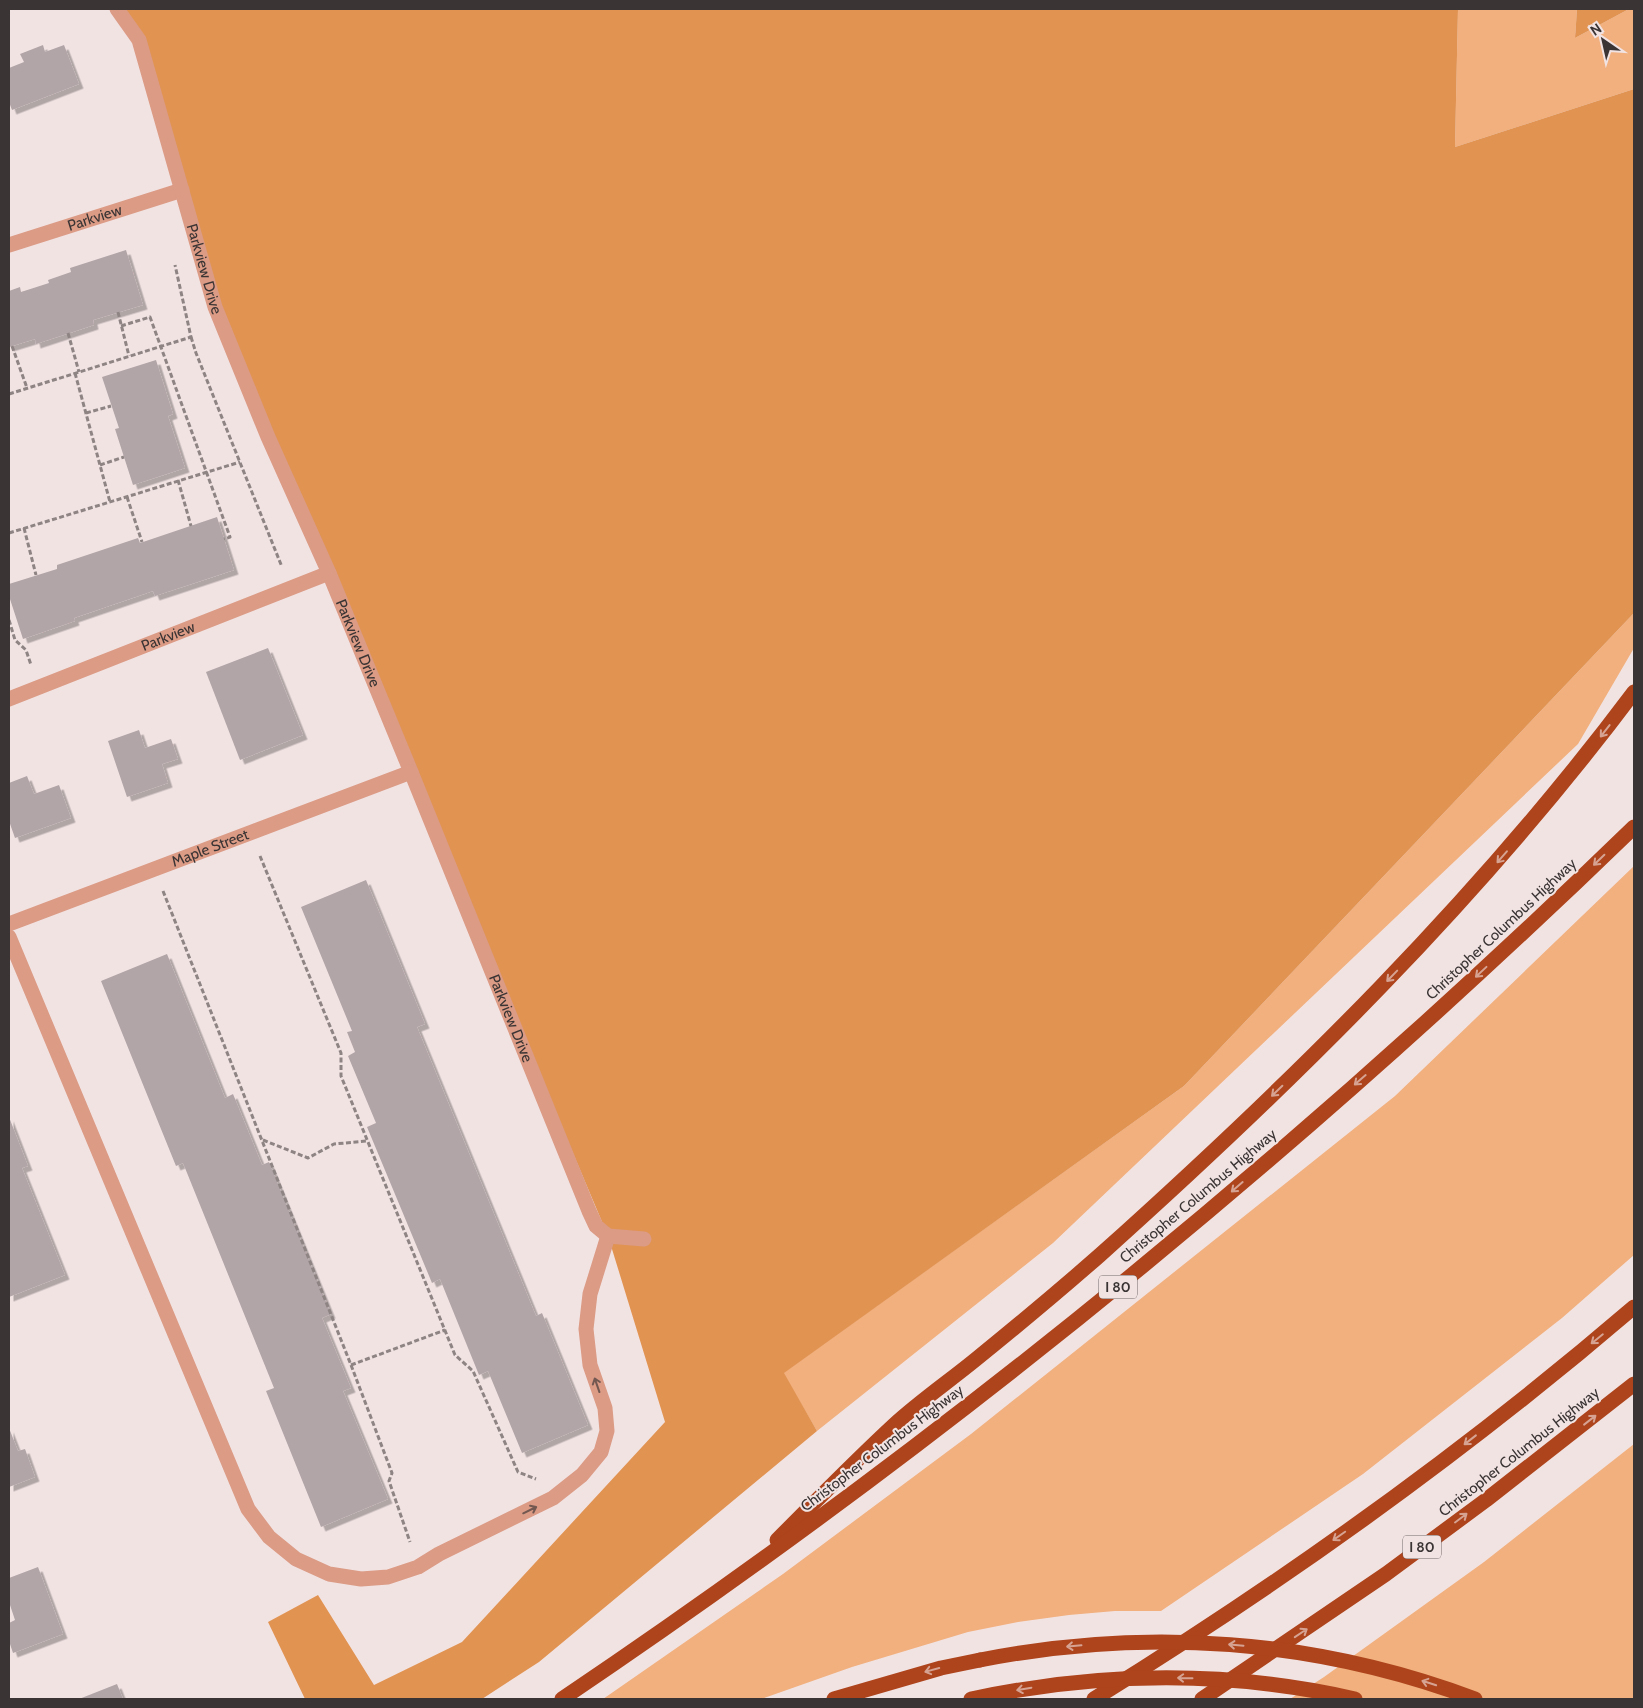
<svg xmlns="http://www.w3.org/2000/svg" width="1643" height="1708" viewBox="0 0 1643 1708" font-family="Cabin,sans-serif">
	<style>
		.green { fill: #f1b07e }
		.forest { fill: #e19352 }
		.building { fill: #b2a5a8; filter: url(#shadow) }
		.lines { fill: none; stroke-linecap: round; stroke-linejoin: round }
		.path { stroke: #8e8484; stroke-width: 3; stroke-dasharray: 5 2.5; stroke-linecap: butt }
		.lane { stroke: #db9b85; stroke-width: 15 }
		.street { stroke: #db9b85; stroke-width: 15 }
		.highway { stroke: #ad441c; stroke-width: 15 }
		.highway-bridge { stroke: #ad441c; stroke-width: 15 }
		.oneway { stroke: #d6a393 }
		.oneway2 { stroke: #725850 }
		.labels { text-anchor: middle; stroke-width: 4; stroke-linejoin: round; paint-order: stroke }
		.shield { fill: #f2e3e3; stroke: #716868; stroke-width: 1 }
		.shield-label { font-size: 14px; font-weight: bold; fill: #3a3434 }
		.street-label { font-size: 15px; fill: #3a3434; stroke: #f2e3e3 }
	</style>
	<defs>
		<filter id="shadow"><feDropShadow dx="4.5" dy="4.5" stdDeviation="0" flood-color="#0004"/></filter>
	</defs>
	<rect width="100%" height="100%" fill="#f2e3e3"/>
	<g class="green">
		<polygon points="1458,9 1577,9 1575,38 1629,9 1634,9 1634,89 1455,147"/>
		<polygon points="1634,613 1634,648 1578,744 1053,1243 817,1431 783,1373 1184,1086"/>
		<polygon points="1634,866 1634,1255 1562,1318 1363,1474 1161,1611 1115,1611 1069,1615 1018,1622 968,1632 852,1667 761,1699 603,1699 783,1574 971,1434 1395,1096"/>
		<polygon points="1634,1444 1634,1699 1290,1699 1324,1677 1484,1562"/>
	</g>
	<g class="forest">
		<polygon points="117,9 1458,9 1455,147 1634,89 1634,613 1184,1086 784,1373 817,1431 539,1662 482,1699 305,1699 268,1622 318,1595 374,1685 462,1642 665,1422 608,1236 215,307 139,40"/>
		<polygon points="1577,9 1629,9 1575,38"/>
	</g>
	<g class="building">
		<polygon points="43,45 45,52 64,45 79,84 12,110 9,102 9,68 24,62 20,54"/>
		<polygon points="126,250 143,305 93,320 94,325 36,344 35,339 9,347 9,291 20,287 21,292 49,283 48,280 71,272 70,268"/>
		<polygon points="156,360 173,414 168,416 185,468 133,485 115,429 119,428 102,377"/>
		<polygon points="217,517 234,570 155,596 153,591 74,618 75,621 23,639 9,596 9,584 57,569 57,565 138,538 140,543"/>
		<polygon points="268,648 303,735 240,760 206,672"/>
		<polygon points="139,730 145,748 171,739 178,759 162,764 168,783 127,797 108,741"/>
		<polygon points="27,776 34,794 59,785 71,818 15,838 9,821 9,783"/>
		<polygon points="366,880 425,1024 417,1027 536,1316 542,1313 588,1425 522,1453 488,1371 479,1375 440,1279 432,1283 367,1127 376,1123 348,1056 355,1052 347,1032 352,1031 301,907"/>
		<polygon points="167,954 225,1098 233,1094 262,1165 269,1162 331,1314 322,1318 351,1388 343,1391 388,1499 321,1527 266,1391 274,1388 183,1163 176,1166 101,981"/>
		<polygon points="9,1117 28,1166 22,1168 65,1275 9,1297"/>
		<polygon points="9,1428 18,1451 25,1449 35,1477 9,1487"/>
		<polygon points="38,1567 63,1634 13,1653 9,1641 9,1623 15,1620 9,1602 9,1578"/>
		<polygon points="117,1684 123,1699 79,1699"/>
	</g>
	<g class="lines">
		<g class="path">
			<polyline points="118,312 129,356"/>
			<polyline points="121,326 150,317 230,537 224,539"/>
			<polyline points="68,333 79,372"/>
			<polyline points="191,337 196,353 282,567"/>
			<polyline points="12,346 27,388"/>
			<polyline points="75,373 110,502"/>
			<polyline points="9,394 191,337 175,265"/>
			<polyline points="86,413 111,406"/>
			<polyline points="100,465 124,457"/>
			<polyline points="178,480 191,526"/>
			<polyline points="127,497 142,542"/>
			<polyline points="24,528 36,575"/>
			<polyline points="9,533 240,462"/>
			<polyline points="9,620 15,640 26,650 31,665"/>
			<polyline points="260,856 341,1053 341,1076 455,1355 473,1371 518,1472 536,1479"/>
			<polyline points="163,891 351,1365 392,1473 389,1481 410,1542"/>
			<polyline points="263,1140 308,1158 334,1144 367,1141"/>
			<polyline points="351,1365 445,1330"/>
		</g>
		<g class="lane">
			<path id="s1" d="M9,245L182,190"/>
			<path id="s2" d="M9,699L329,573"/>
			<polyline points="9,937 248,1509 269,1537 296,1559 329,1574 361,1579 388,1577 418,1567 439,1554 553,1498 582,1475 601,1452 607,1431 605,1408 590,1365 586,1329 590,1294 608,1236"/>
		</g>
		<g class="street">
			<path id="s3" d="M117,9L139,40L215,307L268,437L329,573L411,772L589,1211L596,1226L608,1236L644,1239"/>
			<path id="s4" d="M9,924L411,772"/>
		</g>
		<g class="highway">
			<path d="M777,1540C816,1501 854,1462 894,1425C919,1402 948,1382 975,1360C1017,1326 1059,1291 1100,1255C1293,1082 1478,900 1634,692"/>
			<path d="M562,1699C945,1441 1303,1148 1634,827"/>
			<polyline points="834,1699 941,1668 980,1660"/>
			<path d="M1094,1699C1283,1582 1465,1452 1634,1307"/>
			<polyline points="1202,1699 1386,1574 1486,1500 1634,1384"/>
		</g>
		<g class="highway-bridge">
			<path d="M980,1660C1147,1627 1315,1639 1475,1699"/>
			<path d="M971,1699C1098,1672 1228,1670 1355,1699"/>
		</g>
	</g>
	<defs><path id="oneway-shaft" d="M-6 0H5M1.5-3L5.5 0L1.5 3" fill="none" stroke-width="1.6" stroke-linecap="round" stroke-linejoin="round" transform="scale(1.25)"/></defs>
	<g class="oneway">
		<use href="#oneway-shaft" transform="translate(1605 731) rotate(128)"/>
		<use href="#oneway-shaft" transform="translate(1502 857) rotate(131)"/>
		<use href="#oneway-shaft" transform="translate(1599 860) rotate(136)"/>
		<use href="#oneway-shaft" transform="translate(1481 972) rotate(137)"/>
		<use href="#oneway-shaft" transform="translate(1392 976) rotate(134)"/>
		<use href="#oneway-shaft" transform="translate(1360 1080) rotate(139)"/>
		<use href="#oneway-shaft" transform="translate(1277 1091) rotate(136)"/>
		<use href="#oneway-shaft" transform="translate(1237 1187) rotate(139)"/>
		<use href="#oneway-shaft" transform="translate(1597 1339) rotate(141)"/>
		<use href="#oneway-shaft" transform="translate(1590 1420) rotate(-38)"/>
		<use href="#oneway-shaft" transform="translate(1470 1440) rotate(142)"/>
		<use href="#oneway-shaft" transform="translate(1461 1518) rotate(-37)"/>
		<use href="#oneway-shaft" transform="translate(1339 1536) rotate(145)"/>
		<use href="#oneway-shaft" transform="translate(1301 1633) rotate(-34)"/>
		<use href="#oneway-shaft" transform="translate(1236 1645) rotate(-175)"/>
		<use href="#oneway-shaft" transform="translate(1074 1646) rotate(175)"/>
		<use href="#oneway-shaft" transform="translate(932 1670) rotate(165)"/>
		<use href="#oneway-shaft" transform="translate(1185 1678) rotate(-179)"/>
		<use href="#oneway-shaft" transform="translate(1429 1683) rotate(-162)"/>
		<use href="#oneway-shaft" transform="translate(1024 1689) rotate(170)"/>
	</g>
	<g class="oneway2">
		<use href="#oneway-shaft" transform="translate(597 1385) rotate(-109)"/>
		<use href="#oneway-shaft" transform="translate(530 1510) rotate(-26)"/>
	</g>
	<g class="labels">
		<g class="shield">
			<rect x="1099" y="1275.5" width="38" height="23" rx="4"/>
			<rect x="1403" y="1535.5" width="38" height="23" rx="4"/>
		</g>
		<g class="shield-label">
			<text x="1118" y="1292">I 80</text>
			<text x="1422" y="1552">I 80</text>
		</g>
		<g class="street-label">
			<text dy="5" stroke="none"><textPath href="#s1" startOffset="90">Parkview</textPath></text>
			<text dy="5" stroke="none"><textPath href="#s3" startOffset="276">Parkview Drive</textPath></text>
			<text dy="5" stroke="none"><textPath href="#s2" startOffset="171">Parkview</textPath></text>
			<text dy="5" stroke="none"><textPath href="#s3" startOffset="681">Parkview Drive</textPath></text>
			<text dy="5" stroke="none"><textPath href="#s4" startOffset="215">Maple Street</textPath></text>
			<text transform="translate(1501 929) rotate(-43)" y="5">Christopher Columbus Highway</text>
			<text dy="5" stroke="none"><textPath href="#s3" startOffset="1086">Parkview Drive</textPath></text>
			<text transform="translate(1198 1196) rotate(-40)" y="5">Christopher Columbus Highway</text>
			<text transform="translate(882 1448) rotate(-37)" y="5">Christopher Columbus Highway</text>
			<text transform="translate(1519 1452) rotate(-38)" y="5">Christopher Columbus Highway</text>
		</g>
	</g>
	<rect width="1643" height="1708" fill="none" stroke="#3a3434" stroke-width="20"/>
	<g transform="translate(1603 40) rotate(326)" stroke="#f2e3e3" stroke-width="4" paint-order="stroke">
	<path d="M0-4L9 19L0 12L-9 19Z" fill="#3a3434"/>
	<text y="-8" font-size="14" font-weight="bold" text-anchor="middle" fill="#3a3434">N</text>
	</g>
</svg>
